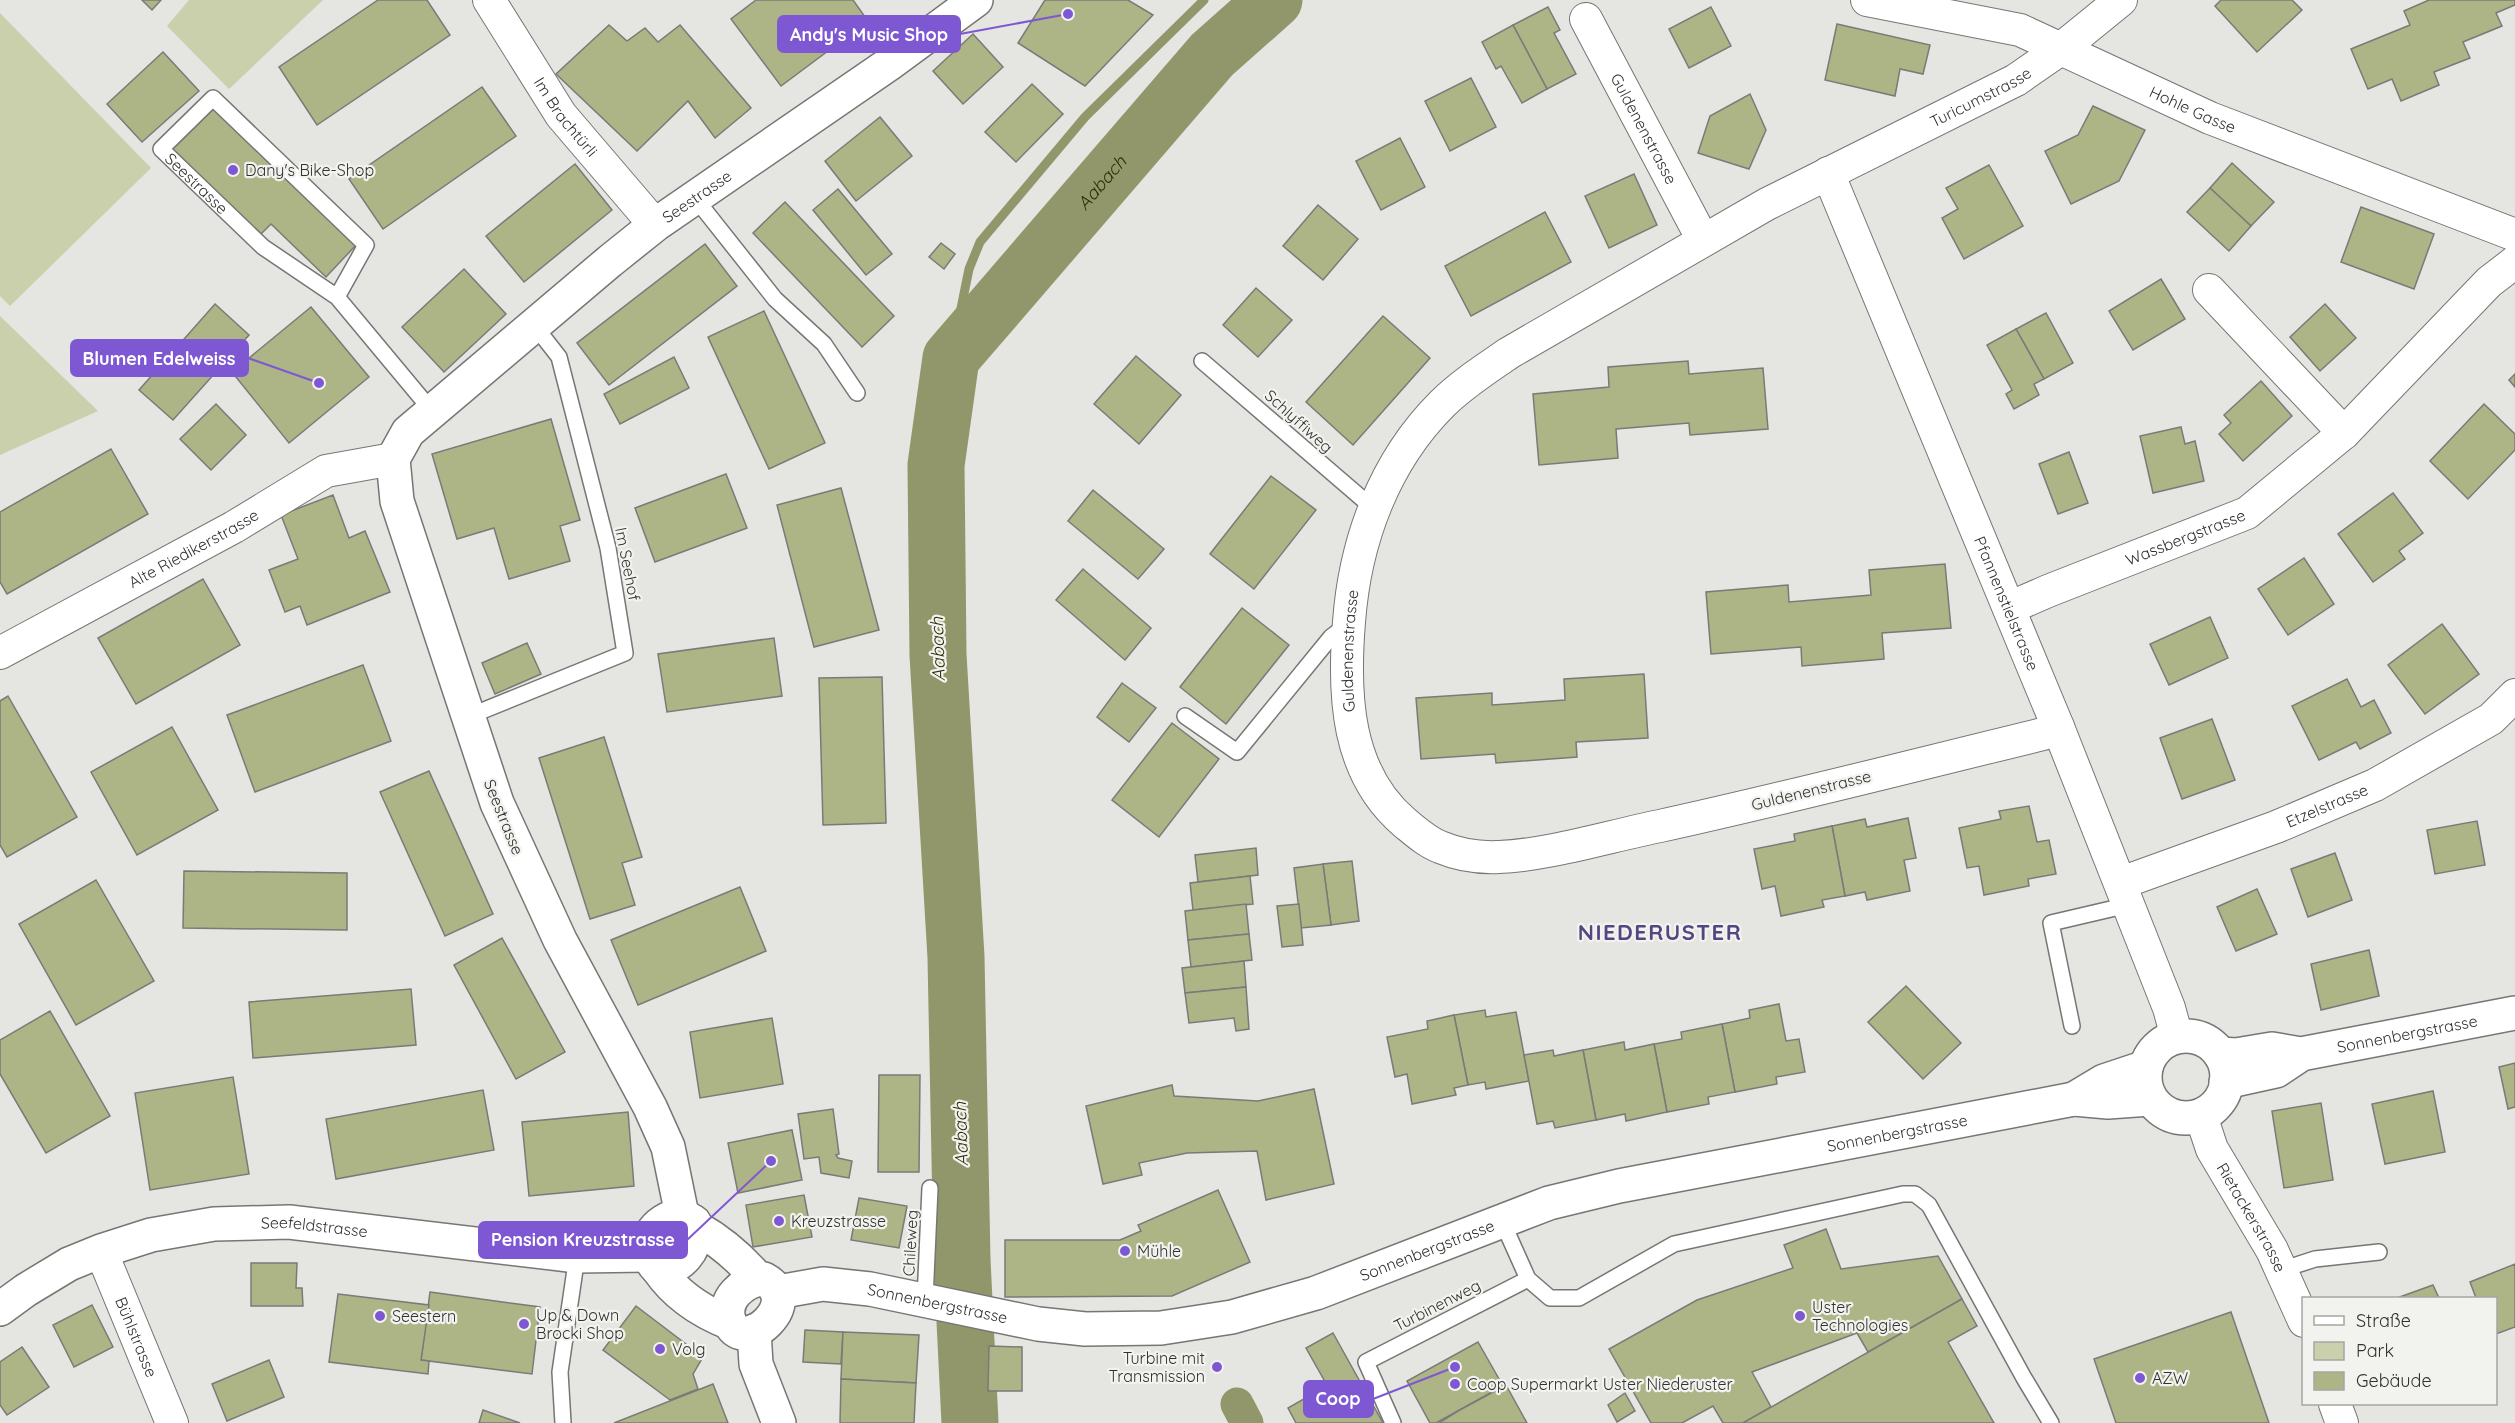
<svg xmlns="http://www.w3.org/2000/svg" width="2515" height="1423" viewBox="0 0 2515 1423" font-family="Quicksand,sans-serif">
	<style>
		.green { fill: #cad0ab }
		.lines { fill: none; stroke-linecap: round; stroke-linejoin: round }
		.stream { stroke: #91976a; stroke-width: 9 }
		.canal { stroke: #91976a; stroke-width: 33 }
		.river { stroke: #91976a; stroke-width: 57 }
		.building { fill: #adb485; stroke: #7a7b78; stroke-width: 1.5 }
		.lane-casing { stroke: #767774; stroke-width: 18 }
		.street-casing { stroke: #767774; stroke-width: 34 }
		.secondary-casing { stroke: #767774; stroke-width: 36 }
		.lane { stroke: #fff; stroke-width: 15 }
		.street { stroke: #fff; stroke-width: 32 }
		.secondary { stroke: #fff; stroke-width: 33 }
		.poi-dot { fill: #7e58d2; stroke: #f2f3ef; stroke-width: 2 }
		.labels { text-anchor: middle; stroke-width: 4.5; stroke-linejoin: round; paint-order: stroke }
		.street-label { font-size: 16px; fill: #313230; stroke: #f2f3ef }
		.poi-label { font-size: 16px; fill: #313230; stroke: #f2f3ef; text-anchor: start }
		.water-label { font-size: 18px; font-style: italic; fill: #2c2f0a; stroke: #f2f3ef }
		.district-label { font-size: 22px; font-weight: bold; letter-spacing: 1.5px; fill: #554582; stroke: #f2f3ef }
		.leader { fill: none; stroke: #7e58d2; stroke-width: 2 }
		.callout-dot { fill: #7e58d2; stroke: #f2f3ef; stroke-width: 2 }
		.callout { fill: #7e58d2; stroke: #7e58d2; stroke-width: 2 }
		.callout-label { font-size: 18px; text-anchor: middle; font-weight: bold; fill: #fff }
	</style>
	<rect width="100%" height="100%" fill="#e5e5e2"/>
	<g class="green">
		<polygon points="189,0 323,0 229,89 167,26"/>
		<polygon points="0,13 151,168 10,306 0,296"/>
		<polygon points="0,316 98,411 0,455"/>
	</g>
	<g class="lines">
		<polyline class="stream" points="951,358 969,269 980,242 1085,117 1204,0"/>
		<polyline class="canal" points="1237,1404 1247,1423"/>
		<path class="river" id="s1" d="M970,1423L962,1260L956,957L938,655L936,465L951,358L1212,55L1274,0"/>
	</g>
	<g class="building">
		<polygon points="142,0 161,0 152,10"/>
		<polygon points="378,0 427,0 450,35 317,125 279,67"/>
		<polygon points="756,0 853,0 868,21 781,86 731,19"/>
		<polygon points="1045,0 1128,0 1153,15 1085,86 1018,43"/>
		<polygon points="2221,0 2292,0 2302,10 2257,52 2215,6"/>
		<polygon points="2429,0 2515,0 2515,5 2496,13 2502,26 2463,42 2470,58 2434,72 2439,85 2401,101 2392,79 2368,89 2351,49 2410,25 2404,11"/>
		<polygon points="1548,7 1560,30 1554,33 1576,74 1547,89 1513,25"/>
		<polygon points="1711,7 1731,46 1689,68 1669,29"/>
		<polygon points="1837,24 1930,45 1923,74 1900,69 1895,96 1825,80"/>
		<polygon points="609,25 627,41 645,28 658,42 680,25 751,108 715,138 688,101 637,151 556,74"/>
		<polygon points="1513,25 1547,89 1522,103 1501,66 1496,69 1482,42"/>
		<polygon points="973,34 1003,67 963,104 933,71"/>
		<polygon points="163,52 199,91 142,142 107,104"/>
		<polygon points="1471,78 1496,127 1450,151 1425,101"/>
		<polygon points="1032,84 1063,114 1016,162 985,132"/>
		<polygon points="482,87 516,136 383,229 349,179"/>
		<polygon points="1750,94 1766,130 1749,169 1698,153 1710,116"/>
		<polygon points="210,103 357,244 326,277 271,224 259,236 167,148"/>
		<polygon points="2093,106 2145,130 2119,181 2071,204 2045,151 2078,135"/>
		<polygon points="880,117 912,156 856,201 825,161"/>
		<polygon points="1400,138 1425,187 1381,210 1356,161"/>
		<polygon points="2232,163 2274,202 2251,226 2210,188"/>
		<polygon points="575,164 612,210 524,282 486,236"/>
		<polygon points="1989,165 2023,226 1964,259 1942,218 1958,209 1946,188"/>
		<polygon points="1634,174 1657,225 1609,248 1585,196"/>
		<polygon points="2210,188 2251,226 2229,251 2187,212"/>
		<polygon points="838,189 892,254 866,275 813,210"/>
		<polygon points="785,202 894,316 862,347 753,233"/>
		<polygon points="1318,205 1358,239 1323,280 1283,246"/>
		<polygon points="2361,207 2434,234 2414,289 2341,262"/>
		<polygon points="1545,212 1571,262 1471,316 1445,266"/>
		<polygon points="941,243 955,254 944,269 929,257"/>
		<polygon points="705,244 737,286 609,385 577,343"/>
		<polygon points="464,269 506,314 444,372 402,327"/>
		<polygon points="2161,279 2185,319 2133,350 2109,311"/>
		<polygon points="1256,288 1292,320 1258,357 1223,325"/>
		<polygon points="215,304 249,335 173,420 139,390"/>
		<polygon points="2325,304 2356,338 2320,371 2290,337"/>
		<polygon points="311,307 369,377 289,443 232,372"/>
		<polygon points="764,311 825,443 769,469 708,337"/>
		<polygon points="2046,313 2073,363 2044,379 2016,329"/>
		<polygon points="1383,316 1430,358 1353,445 1306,402"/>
		<polygon points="2016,329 2044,379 2034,384 2039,395 2014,409 2006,394 2012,390 1987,345"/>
		<polygon points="1136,356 1181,395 1139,444 1094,404"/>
		<polygon points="674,357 689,388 620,424 604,394"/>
		<polygon points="1688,361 1689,374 1763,368 1768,429 1690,435 1689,423 1616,429 1618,458 1539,465 1533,394 1609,387 1608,367"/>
		<polygon points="2515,374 2515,387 2509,380"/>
		<polygon points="2261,381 2292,416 2243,461 2219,434 2231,423 2224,415"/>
		<polygon points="216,404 246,435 211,470 180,439"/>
		<polygon points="2484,404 2515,434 2515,450 2468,499 2430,461"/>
		<polygon points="551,419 580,520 560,526 570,561 509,579 494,528 457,539 432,454"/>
		<polygon points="2181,427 2185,444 2195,441 2204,481 2153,493 2140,436"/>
		<polygon points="111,449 148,514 7,594 0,582 0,512"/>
		<polygon points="2069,452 2088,503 2058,514 2039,464"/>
		<polygon points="726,474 747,528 655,562 635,508"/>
		<polygon points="1271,476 1316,510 1254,589 1210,554"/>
		<polygon points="841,488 879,630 814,647 777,505"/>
		<polygon points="1093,490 1164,549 1138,579 1068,521"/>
		<polygon points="2393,493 2423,533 2399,551 2405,559 2373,582 2338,534"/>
		<polygon points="333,495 349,538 365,531 390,592 307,625 300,606 285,612 269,570 298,559 281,515"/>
		<polygon points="2304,558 2334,604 2288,635 2258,589"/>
		<polygon points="1945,564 1951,628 1882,633 1884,659 1802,666 1801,647 1711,654 1706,592 1788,585 1789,602 1871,595 1869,570"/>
		<polygon points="1083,569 1151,628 1125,660 1056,600"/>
		<polygon points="203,579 240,645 136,704 98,638"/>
		<polygon points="1242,608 1289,645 1226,724 1180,687"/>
		<polygon points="2210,617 2228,658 2169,685 2150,644"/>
		<polygon points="2442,624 2479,674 2425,714 2388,665"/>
		<polygon points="774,638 782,696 667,712 658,654"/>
		<polygon points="527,643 541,674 495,694 482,663"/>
		<polygon points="363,665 391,741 255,792 227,715"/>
		<polygon points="1644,674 1648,738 1576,742 1577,757 1496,763 1495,754 1421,759 1416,698 1492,693 1492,705 1565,700 1564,679"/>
		<polygon points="882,677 886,823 823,825 819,678"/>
		<polygon points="2347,679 2361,707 2374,700 2391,733 2360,749 2356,742 2319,760 2292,706"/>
		<polygon points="1122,683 1156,708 1129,742 1097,717"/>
		<polygon points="8,696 77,817 7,857 0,845 0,701"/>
		<polygon points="2212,719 2235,780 2182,799 2160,738"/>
		<polygon points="1172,723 1219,759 1159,837 1112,800"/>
		<polygon points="172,727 218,810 137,855 91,772"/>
		<polygon points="604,737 642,857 622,863 635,905 590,919 539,758"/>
		<polygon points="429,771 493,914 445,936 380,792"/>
		<polygon points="2029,806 2037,842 2049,840 2056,874 2028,879 2029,886 1984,895 1979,866 1967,868 1959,828 2001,819 1999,811"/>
		<polygon points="1908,818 1916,858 1904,860 1910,891 1867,900 1865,892 1845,896 1832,826 1865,819 1867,827"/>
		<polygon points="2477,821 2485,865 2435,874 2427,830"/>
		<polygon points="1832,826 1845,896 1822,900 1824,907 1781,916 1775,886 1762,889 1754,849 1795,841 1794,834"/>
		<polygon points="1256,848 1258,875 1198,882 1195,855"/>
		<polygon points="2335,853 2352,900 2308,917 2291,869"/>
		<polygon points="1352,861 1359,921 1331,925 1323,864"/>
		<polygon points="1323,864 1331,925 1301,928 1294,868"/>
		<polygon points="184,871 347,873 347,930 183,928"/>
		<polygon points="1250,876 1253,904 1193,910 1190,883"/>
		<polygon points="96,880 154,981 76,1025 19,924"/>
		<polygon points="740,887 766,951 638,1005 611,940"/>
		<polygon points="2257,889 2277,934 2236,951 2217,907"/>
		<polygon points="1246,904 1249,934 1188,940 1185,911"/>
		<polygon points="1299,904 1303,945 1282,947 1277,906"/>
		<polygon points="1249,934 1252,960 1191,967 1188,940"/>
		<polygon points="502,938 565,1052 516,1079 454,965"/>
		<polygon points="2369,950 2379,996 2321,1010 2311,964"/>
		<polygon points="1244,961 1246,987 1185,993 1182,968"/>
		<polygon points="1906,986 1961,1043 1923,1079 1868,1022"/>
		<polygon points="1246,987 1249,1029 1236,1031 1234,1018 1189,1023 1185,993"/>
		<polygon points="411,989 416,1045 253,1058 249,1002"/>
		<polygon points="1779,1004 1786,1041 1799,1039 1805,1072 1776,1077 1777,1084 1735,1092 1722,1024 1750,1018 1749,1010"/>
		<polygon points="1485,1010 1486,1017 1516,1012 1529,1081 1486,1089 1485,1082 1468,1085 1454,1015"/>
		<polygon points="50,1011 110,1116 46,1153 0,1074 0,1040"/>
		<polygon points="1454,1015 1468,1085 1454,1088 1456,1095 1412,1104 1407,1074 1395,1077 1387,1037 1428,1029 1427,1021"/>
		<polygon points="772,1018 783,1084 700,1098 690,1032"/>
		<polygon points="1722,1024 1735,1092 1708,1097 1709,1104 1667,1112 1654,1044 1682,1039 1681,1032"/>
		<polygon points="1624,1042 1625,1050 1654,1044 1667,1112 1626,1121 1625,1114 1596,1120 1583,1050"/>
		<polygon points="1553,1050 1554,1056 1583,1050 1596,1120 1555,1128 1553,1121 1537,1124 1524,1055"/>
		<polygon points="2515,1063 2515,1107 2508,1109 2499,1067"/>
		<polygon points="879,1075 920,1075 919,1172 878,1172"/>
		<polygon points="233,1077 249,1174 150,1190 135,1093"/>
		<polygon points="1172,1085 1174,1096 1258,1101 1314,1089 1334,1184 1266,1200 1257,1151 1187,1153 1139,1163 1142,1175 1103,1184 1086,1106"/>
		<polygon points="483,1090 494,1150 336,1179 326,1119"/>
		<polygon points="2433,1091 2445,1152 2385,1164 2372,1104"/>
		<polygon points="2321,1103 2333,1180 2284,1188 2272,1111"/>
		<polygon points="833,1109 839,1154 836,1155 838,1158 852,1161 849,1178 821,1173 819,1157 804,1159 798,1114"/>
		<polygon points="628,1112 634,1186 529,1196 522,1122"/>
		<polygon points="792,1130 802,1180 738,1193 728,1143"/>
		<polygon points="1218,1190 1250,1262 1172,1296 1005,1297 1005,1240 1120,1240 1141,1231 1138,1225"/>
		<polygon points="804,1195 812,1237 753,1247 746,1205"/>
		<polygon points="859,1198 907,1206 899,1248 851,1240"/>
		<polygon points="1826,1229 1841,1269 1938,1256 1962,1299 1868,1352 1857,1333 1752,1372 1771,1407 1743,1423 1723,1423 1713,1406 1682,1423 1651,1423 1609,1349 1697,1300 1793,1268 1784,1245"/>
		<polygon points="251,1263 297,1263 296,1288 302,1288 303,1306 251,1306"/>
		<polygon points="2515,1264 2515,1327 2496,1334 2496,1298 2476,1298 2470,1282"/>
		<polygon points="2433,1285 2439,1298 2397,1298"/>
		<polygon points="430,1292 540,1307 532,1374 421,1360"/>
		<polygon points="338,1294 429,1305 421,1360 429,1361 428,1374 329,1362"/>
		<polygon points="1962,1299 1977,1326 1948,1342 1994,1423 1743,1423"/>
		<polygon points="92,1305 113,1347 74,1367 53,1325"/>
		<polygon points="636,1306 703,1357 693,1374 698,1389 670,1400 603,1350"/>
		<polygon points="2231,1312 2269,1423 2116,1423 2094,1359"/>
		<polygon points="805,1330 843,1332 841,1364 803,1362"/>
		<polygon points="843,1332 919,1335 916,1383 841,1379"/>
		<polygon points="1333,1333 1383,1423 1296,1423 1288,1408 1321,1389 1322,1391 1328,1387 1306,1348"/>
		<polygon points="1478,1342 1503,1386 1436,1423 1430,1423 1407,1381"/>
		<polygon points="989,1346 1022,1347 1022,1391 988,1391"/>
		<polygon points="22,1347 49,1387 7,1415 0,1405 0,1362"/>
		<polygon points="269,1360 284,1397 227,1421 212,1384"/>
		<polygon points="841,1379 916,1383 914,1423 840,1423"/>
		<polygon points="713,1384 728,1423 614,1423"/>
		<polygon points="1506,1385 1527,1423 1439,1423 1458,1411"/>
		<polygon points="1625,1393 1635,1411 1617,1422 1608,1405"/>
		<polygon points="483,1410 520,1423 479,1423"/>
	</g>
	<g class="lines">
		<defs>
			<g id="lane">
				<polyline points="695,198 775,299 824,344 857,393"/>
				<path id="s2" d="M337,297L366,245L213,98L161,149L263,247L337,297L432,411"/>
				<polyline points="1202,361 1373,508"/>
				<polyline points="1185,716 1237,752 1331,637 1349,623"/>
				<polyline points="467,717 625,653 608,548 559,357 534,325"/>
				<polyline points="2072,1026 2051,923 2128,905"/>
				<polyline points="1502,1221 1528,1279 1550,1298 1579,1298 1674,1244 1903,1194 1915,1194 1929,1205 2024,1378 2051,1423"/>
				<polyline points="2281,1270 2315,1259 2379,1252"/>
				<polyline points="925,1300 930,1188"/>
				<polyline points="563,1423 560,1372 577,1256"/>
				<polyline points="1393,1423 1366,1362 1528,1279"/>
			</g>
			<g id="street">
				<path id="s3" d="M489,0L561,115L655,225"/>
				<path id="s4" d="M1867,0L2020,30L2210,118L2515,235"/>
				<path id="s5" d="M1586,19L1703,240"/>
				<path id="s6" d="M1828,173L2058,727L2169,1008L2177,1037"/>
				<polyline points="2209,290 2344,433"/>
				<path id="s7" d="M2009,608L2048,591L2247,513L2344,433L2489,282L2515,262"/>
				<path id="s8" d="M0,653L234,527L326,471L393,459"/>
				<path id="s9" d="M2058,727L2043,734C1915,765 1788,798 1660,826C1610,836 1549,855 1499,857C1478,858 1459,855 1440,847C1427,842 1416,832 1405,823C1346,773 1343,695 1349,622C1355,541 1384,462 1442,404C1462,384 1486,369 1509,353L1767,204L2016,80L2062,48L2121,0"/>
				<path id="s10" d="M2121,883L2276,827L2375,785L2491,719L2515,695"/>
				<path id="s11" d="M2201,1116L2212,1149L2272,1250L2304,1321"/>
				<path id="s12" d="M101,1251L172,1423"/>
				<polyline points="2335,1404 2342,1423"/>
			</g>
			<g id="secondary">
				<circle cx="2186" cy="1077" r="41"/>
				<path id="s13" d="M2220,1054L2236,1055L2272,1049L2301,1054L2515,1013"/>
				<polyline points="2226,1082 2276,1071 2297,1057"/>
				<polyline points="2074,1099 2104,1081 2146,1067"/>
				<path id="s14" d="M682,1215L668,1147L650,1107L560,940L497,803L397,501L393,459L408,432L610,261L655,225L889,64L976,0"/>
				<path d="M682,1215L694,1222L697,1228C695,1250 682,1269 658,1269C635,1247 654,1218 682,1215Z"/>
				<path d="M697,1228C720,1241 741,1259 758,1279"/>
				<path d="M658,1269C675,1294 702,1312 730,1323"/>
				<path d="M764,1279C806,1301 744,1356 730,1323C720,1300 744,1280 764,1279Z"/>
				<path id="s15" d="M778,1292L823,1284L870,1289L1038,1324L1085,1329L1161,1328L1232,1317L1316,1293L1549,1203L1619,1186L2074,1099L2108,1102L2150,1099"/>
				<path id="s16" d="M0,1309L26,1290L69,1264L101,1251L151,1235L214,1224L289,1222L577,1256L648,1255"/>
				<polyline points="754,1331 756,1364 779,1423"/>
			</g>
		</defs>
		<use href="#lane" class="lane-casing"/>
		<use href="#street" class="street-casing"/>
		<use href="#secondary" class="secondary-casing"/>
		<use href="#lane" class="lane"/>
		<use href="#street" class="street"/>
		<use href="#secondary" class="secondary"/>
	</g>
	<g class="poi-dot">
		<circle cx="233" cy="170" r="6"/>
		<circle cx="779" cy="1221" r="6"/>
		<circle cx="1125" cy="1251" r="6"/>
		<circle cx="380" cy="1316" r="6"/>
		<circle cx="1800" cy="1316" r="6"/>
		<circle cx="524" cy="1324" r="6"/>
		<circle cx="660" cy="1349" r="6"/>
		<circle cx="1217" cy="1367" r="6"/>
		<circle cx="2140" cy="1378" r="6"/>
		<circle cx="1455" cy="1384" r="6"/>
	</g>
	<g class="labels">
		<g class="street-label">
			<text dy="6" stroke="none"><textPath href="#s9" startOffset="1758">Turicumstrasse</textPath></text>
			<text dy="6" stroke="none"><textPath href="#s4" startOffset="346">Hohle Gasse</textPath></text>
			<text dy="6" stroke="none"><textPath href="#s3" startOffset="140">Im Brachtürli</textPath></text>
			<text dy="6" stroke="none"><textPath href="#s5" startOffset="124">Guldenenstrasse</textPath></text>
			<text dy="6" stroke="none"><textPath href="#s2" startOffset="394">Seestrasse</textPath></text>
			<text dy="6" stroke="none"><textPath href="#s14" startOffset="1218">Seestrasse</textPath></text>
			<text transform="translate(1299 421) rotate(42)" y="6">Schlyffiweg</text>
			<text dy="6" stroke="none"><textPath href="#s7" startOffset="190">Wassbergstrasse</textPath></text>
			<text dy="6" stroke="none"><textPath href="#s8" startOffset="220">Alte Riedikerstrasse</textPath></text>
			<text transform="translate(628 564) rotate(79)" y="6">Im Seehof</text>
			<text dy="6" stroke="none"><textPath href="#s6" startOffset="466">Pfannenstielstrasse</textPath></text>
			<text dy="6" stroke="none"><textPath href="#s9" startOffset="866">Guldenenstrasse</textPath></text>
			<text transform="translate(1811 790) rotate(-14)" y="6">Guldenenstrasse</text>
			<text dy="6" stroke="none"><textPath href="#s10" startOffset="220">Etzelstrasse</textPath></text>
			<text transform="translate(504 817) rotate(68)" y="6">Seestrasse</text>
			<text dy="6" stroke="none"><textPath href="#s13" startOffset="190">Sonnenbergstrasse</textPath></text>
			<text dy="6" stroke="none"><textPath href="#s15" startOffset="1152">Sonnenbergstrasse</textPath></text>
			<text dy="6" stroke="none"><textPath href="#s11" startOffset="114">Rietackerstrasse</textPath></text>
			<text dy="6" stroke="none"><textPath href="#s16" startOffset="334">Seefeldstrasse</textPath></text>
			<text transform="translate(910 1243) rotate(-87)" y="6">Chileweg</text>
			<text dy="6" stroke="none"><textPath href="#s15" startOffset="666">Sonnenbergstrasse</textPath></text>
			<text dy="6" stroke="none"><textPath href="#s15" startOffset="162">Sonnenbergstrasse</textPath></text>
			<text transform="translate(1437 1305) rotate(-27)" y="6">Turbinenweg</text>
			<text dy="6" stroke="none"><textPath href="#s12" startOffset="93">Bühlstrasse</textPath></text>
		</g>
		<g class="poi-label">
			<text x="245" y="176">Dany's Bike-Shop</text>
			<text x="791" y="1227">Kreuzstrasse</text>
			<text x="1137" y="1257">Mühle</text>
			<text x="1812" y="1313">Uster<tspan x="1812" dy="18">Technologies</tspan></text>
			<text x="536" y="1321">Up &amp; Down<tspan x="536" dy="18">Brocki Shop</tspan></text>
			<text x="392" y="1322">Seestern</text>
			<text x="672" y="1355">Volg</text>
			<text x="1205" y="1364" text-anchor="end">Turbine mit<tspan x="1205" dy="18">Transmission</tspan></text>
			<text x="2152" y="1384">AZW</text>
			<text x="1467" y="1390">Coop Supermarkt Uster Niederuster</text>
		</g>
		<g class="water-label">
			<text dy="6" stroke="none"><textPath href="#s1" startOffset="1298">Aabach</textPath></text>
			<text transform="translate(938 649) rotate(-92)" y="6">Aabach</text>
			<text transform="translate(961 1134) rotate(-92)" y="6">Aabach</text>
		</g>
		<g class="district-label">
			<text x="1660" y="940">NIEDERUSTER</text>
		</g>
	</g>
	<path class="leader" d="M1068 14L960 34M319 383L248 358M771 1161L687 1240M1455 1367L1373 1399"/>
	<g class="callout-dot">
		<circle cx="1068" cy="14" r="6"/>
		<circle cx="319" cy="383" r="6"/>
		<circle cx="771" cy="1161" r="6"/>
		<circle cx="1455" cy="1367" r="6"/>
	</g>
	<g class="callout">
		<rect x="778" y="16" width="182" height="36" rx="6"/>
		<rect x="71" y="340" width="177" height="36" rx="6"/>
		<rect x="479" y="1222" width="208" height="36" rx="6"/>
		<rect x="1304" y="1381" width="69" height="36" rx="6"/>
	</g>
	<g class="callout-label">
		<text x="869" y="41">Andy's Music Shop</text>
		<text x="159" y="365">Blumen Edelweiss</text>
		<text x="583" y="1246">Pension Kreuzstrasse</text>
		<text x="1338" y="1405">Coop</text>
	</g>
	<rect x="2302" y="1297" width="195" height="108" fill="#f2f3ef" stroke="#a5a6a3" stroke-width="1.5"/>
	<rect x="2314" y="1316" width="30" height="9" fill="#ffffff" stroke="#a5a6a3" stroke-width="1.5"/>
	<text x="2356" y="1327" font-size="18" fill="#313230">Straße</text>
	<rect x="2314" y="1342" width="30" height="18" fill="#cad0ab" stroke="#a5a6a3" stroke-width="1.5"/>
	<text x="2356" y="1357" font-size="18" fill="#313230">Park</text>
	<rect x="2314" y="1372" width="30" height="18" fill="#adb485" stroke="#a5a6a3" stroke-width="1.5"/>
	<text x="2356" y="1387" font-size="18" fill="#313230">Gebäude</text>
</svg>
